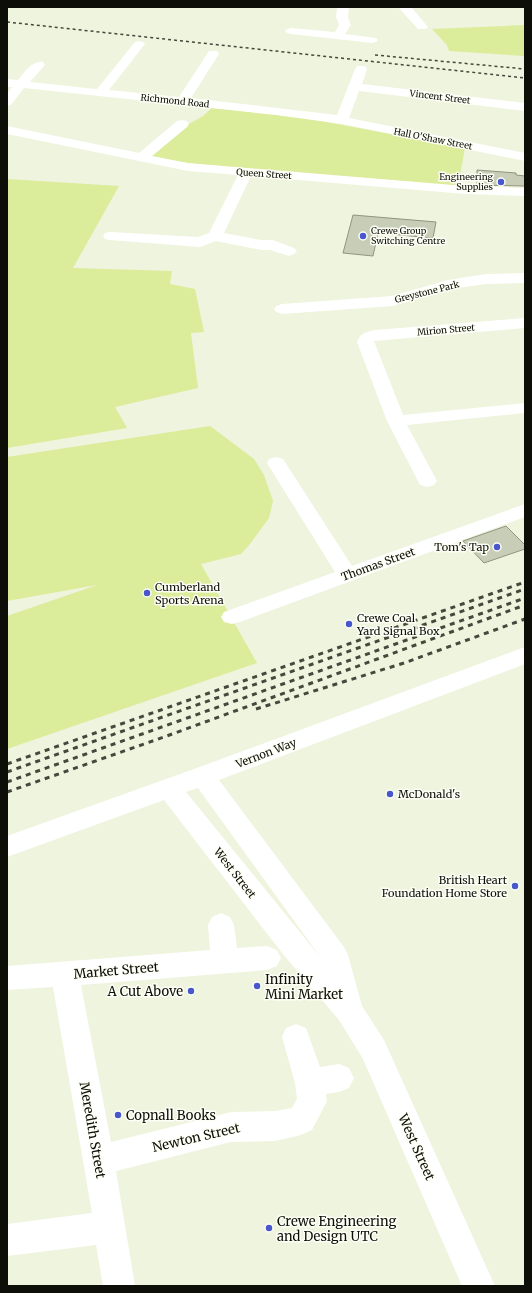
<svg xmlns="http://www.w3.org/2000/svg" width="532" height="1293" viewBox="0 0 532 1293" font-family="Merriweather,serif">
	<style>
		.green { fill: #dbec9b }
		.building { fill: #c7cdb6; stroke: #919580 }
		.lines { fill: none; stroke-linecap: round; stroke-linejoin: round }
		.minor { fill: #fff; fill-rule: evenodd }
		.major { fill: #fff; fill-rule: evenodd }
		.rail-far1 { stroke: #46483d; stroke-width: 1.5; stroke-dasharray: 3 3; stroke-linecap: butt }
		.rail { stroke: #46483d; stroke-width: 3; stroke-dasharray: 5 5; stroke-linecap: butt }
		.poi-dot { fill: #4a57cc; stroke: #fdfff6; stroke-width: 1.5 }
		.labels { text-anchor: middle; stroke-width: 3; stroke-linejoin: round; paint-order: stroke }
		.far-street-label { font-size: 9px; fill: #0d0e07; stroke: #fdfff6 }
		.far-poi-label { font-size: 9px; fill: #0d0e07; stroke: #fdfff6; text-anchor: end }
		.poi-label { font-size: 11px; fill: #0d0e07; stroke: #fdfff6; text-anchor: start }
		.street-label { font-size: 11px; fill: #0d0e07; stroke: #fdfff6 }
		.near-street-label { font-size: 13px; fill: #0d0e07; stroke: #fdfff6 }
		.near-poi-label { font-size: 13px; fill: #0d0e07; stroke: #fdfff6; text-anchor: start }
	</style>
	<rect width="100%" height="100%" fill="#eef4dd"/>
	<g class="green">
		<polygon points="525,25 525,56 449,51 447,45 432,29"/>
		<polygon points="212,108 305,118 465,148 458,186 190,165 147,155 182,128 203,116"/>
		<polygon points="7,179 119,186 73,268 172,271 170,284 195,289 204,332 191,333 198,388 115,407 127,428 7,448"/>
		<polygon points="210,426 254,459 264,475 273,501 269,518 250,544 241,554 201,564 257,663 7,749 7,616 97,585 7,601 7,457"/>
	</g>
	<g class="building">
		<polygon points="477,170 516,173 516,175 525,176 525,186 477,185"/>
		<polygon points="353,215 436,222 433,238 378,233 373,256 343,253"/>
		<polygon points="506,526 525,545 525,549 484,563 463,541"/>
	</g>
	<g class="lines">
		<g class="minor">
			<polygon points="337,7 349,7 348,17 351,25 345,34 376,38 378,40 376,42 372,43 291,34 287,33 285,31 287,29 291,28 335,32 339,25 336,17"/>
			<polygon points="398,7 412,8 428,27 426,29 418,29"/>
			<path d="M139,41L143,42L145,44L109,90L179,97L209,51H217L219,54L191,98L337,115L355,69L357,66H365L367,69L362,84L525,103V111L359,91L349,118L525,153V161L342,124L276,115L24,88L11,105L7,106V94L12,87H7V79L18,80C24,73 32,60 43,62L45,65L30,82L97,89L135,42Z"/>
			<polygon points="182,120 187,121 189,124 187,127 152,156 188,163 465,186 525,188 525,196 465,194 251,176 224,233 261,240 273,240 294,248 297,251 294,254 289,256 270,250 261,250 216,241 200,247 110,240 105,239 103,236 105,233 110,232 198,237 209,233 238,175 188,171 7,134 7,126 139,153 177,121"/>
			<polygon points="525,273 525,283 486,284 450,289 393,306 282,314 276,312 274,309 276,306 282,304 392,296 448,280 486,274"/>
			<path d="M525,318V328L374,341L403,415L525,403V413L407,425L437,481L434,485L427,487L420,485L387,421L357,342C360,333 366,332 375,330Z"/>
			<polygon points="276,457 283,459 352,566 525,504 525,517 240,622 232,624 224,622 221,617 224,612 335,572 267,463 269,459"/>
			<polygon points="221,913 230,917 234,925 237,948 267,946 277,950 281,958 277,966 267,970 81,985 111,1142 231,1112 275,1111 292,1108 297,1099 295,1083 282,1037 286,1028 296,1024 306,1028 320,1067 339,1064 349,1068 354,1078 349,1088 339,1092 326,1094 327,1101 312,1130 301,1135 275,1141 231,1142 116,1171 135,1286 103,1286 96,1245 7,1256 7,1224 92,1213 53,987 7,990 7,966 210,950 208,925 212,917"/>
		</g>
		<path class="major" d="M525,647V664L219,780L344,947L348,955L362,1006L384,1040L495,1286H462L363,1059L339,1020L282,953L164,800L7,857V836L194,769ZM198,788L321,958L186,792Z"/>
		<g class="rail-far1">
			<polyline points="7,22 525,78"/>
			<polyline points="375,55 525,69"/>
		</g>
		<g class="rail">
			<polyline points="256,709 404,663 525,619"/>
			<polyline points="7,764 525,582"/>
			<polyline points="7,772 525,589"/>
			<polyline points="7,782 525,598"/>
			<polyline points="7,792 164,737 525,605"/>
		</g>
	</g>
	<g class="poi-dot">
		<circle cx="501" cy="182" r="4"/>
		<circle cx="363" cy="236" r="4"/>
		<circle cx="497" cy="547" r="4"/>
		<circle cx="147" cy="593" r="4"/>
		<circle cx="349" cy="624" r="4"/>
		<circle cx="390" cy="794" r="4"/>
		<circle cx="515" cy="886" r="4"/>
		<circle cx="257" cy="986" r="4"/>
		<circle cx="191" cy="991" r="4"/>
		<circle cx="118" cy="1115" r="4"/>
		<circle cx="269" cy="1228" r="4"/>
	</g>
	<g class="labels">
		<g class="far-street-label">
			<text transform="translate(440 97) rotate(7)" y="3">Vincent Street</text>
			<text transform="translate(175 101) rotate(6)" y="3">Richmond Road</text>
			<text transform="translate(433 139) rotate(11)" y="3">Hall O'Shaw Street</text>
			<text transform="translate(264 174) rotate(4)" y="3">Queen Street</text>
			<text transform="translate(427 292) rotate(-14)" y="3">Greystone Park</text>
			<text transform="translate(446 330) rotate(-5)" y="3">Mirion Street</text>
		</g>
		<g class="far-poi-label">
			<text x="493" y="180">Engineering<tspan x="493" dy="10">Supplies</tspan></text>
			<text x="371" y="234" text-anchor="start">Crewe Group<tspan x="371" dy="10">Switching Centre</tspan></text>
		</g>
		<g class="poi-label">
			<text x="489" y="551" text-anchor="end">Tom's Tap</text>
			<text x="155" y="591">Cumberland<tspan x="155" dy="13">Sports Arena</tspan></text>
			<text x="357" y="622">Crewe Coal<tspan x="357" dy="13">Yard Signal Box</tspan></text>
			<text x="398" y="798">McDonald's</text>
			<text x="507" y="884" text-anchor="end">British Heart<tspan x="507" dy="13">Foundation Home Store</tspan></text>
		</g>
		<g class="street-label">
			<text transform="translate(378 564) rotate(-20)" y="4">Thomas Street</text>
			<text transform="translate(266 753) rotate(-21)" y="4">Vernon Way</text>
			<text transform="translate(235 873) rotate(52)" y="4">West Street</text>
		</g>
		<g class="near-street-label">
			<text transform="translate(116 970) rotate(-5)" y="5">Market Street</text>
			<text transform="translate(93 1130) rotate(80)" y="5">Meredith Street</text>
			<text transform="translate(196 1137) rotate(-13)" y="5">Newton Street</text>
			<text transform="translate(417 1147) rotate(66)" y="5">West Street</text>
		</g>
		<g class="near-poi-label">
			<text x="265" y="984">Infinity<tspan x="265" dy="15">Mini Market</tspan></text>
			<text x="183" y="996" text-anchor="end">A Cut Above</text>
			<text x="126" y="1120">Copnall Books</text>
			<text x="277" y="1226">Crewe Engineering<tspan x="277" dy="15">and Design UTC</tspan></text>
		</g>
	</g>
	<rect width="532" height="1293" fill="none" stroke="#0d0e07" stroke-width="16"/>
</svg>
